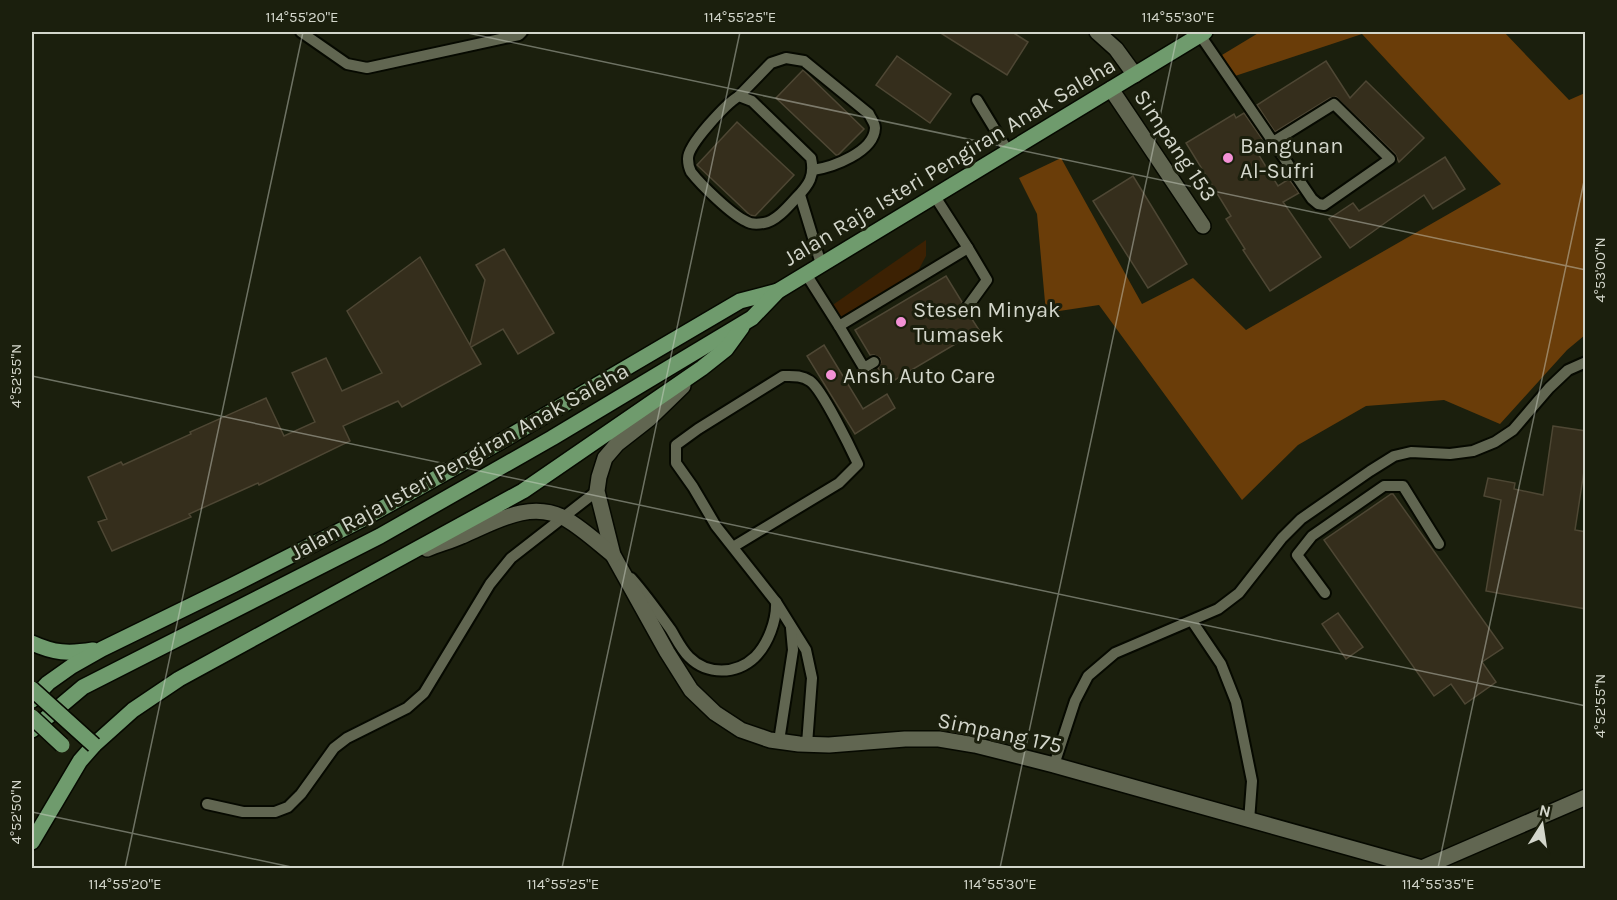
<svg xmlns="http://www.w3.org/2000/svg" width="1617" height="900" viewBox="0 0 1617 900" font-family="Karla,sans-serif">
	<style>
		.green { fill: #3c2103 }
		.forest { fill: #6a3d09 }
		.building { fill: #352e1c; stroke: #4e4734; stroke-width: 1.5 }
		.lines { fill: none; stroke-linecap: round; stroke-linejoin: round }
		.lane-casing { stroke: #060900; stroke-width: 14 }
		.street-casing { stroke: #060900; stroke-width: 18 }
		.primary-casing { stroke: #060900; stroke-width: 18 }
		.lane { stroke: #616651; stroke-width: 10 }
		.street { stroke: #616651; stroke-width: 15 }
		.primary { stroke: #6f9b6d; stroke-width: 15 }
		.primary-bridge-casing { stroke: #060900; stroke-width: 18; stroke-linecap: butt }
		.primary-bridge { stroke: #6f9b6d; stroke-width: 15 }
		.ticks { fill: none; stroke: #d3d6cb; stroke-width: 1.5; stroke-opacity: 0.45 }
		.poi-dot { fill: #f391d5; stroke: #1b1f0d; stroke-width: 2 }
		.labels { text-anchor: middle; stroke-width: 6; stroke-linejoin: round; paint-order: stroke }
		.street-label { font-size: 22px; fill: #d3d6cb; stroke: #1b1f0d }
		.poi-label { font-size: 22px; fill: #d3d6cb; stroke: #1b1f0d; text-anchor: start }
		.neatline { fill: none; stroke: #d3d6cb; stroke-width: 2 }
		.ticks-label { font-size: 15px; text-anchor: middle; fill: #d3d6cb }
	</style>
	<rect width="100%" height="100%" fill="#1b1f0d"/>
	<polygon class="green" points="926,240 926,256 910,286 840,330 824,311"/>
	<polygon class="forest" points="1260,32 1504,32 1569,100 1585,93 1585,335 1567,350 1500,424 1444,400 1366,406 1298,445 1242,500 1099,305 1046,313 1037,214 1019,178 1061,158 1142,304 1193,278 1246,330 1501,184 1362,34 1232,77 1222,55"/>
	<g class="building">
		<polygon points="939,32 1012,32 1028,42 1007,75"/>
		<polygon points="897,56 951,94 930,123 876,85"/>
		<polygon points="1326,61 1350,98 1366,81 1424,138 1399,162 1395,154 1336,97 1330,98 1275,132 1257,105"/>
		<polygon points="803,70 864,129 838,155 836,155 776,98"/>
		<polygon points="1244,113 1265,143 1255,149 1278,186 1289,179 1299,193 1283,202 1321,257 1270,291 1243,250 1245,249 1226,219 1231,216 1186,143 1234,114 1236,118"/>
		<polygon points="737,122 794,175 755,216 750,215 697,165"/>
		<polygon points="1445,157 1465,189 1433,209 1424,195 1350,248 1329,219 1353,203 1359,211"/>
		<polygon points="1133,176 1187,264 1148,288 1093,201"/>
		<polygon points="504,249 554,333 518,354 503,329 471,347 481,364 402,407 398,401 343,426 350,441 259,485 258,483 189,514 191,517 112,551 98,522 107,519 88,477 121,462 123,465 191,434 190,432 266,398 284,436 315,422 292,373 326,358 342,391 382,373 347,311 420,257 470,345 485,280 476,265"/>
		<polygon points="946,276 962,302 959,308 959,313 965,316 970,316 979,330 888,384 878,368 881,362 880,358 874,355 870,355 855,330"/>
		<polygon points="824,345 863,409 887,394 895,408 855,434 807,356"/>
		<polygon points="1553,426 1586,431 1586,458 1575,530 1586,532 1586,609 1486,591 1501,500 1484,496 1488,478 1515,483 1514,489 1543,495"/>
		<polygon points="1391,494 1393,494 1503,648 1482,662 1496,682 1465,704 1451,684 1434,696 1324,540"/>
		<polygon points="1338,613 1363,647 1346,659 1322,624"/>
	</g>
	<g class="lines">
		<defs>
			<g id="lane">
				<polyline points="301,32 347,64 367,68 519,35 522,32"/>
				<polyline points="1200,35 1312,199 1318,204 1324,205 1390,159 1334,104 1273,142"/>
				<path d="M739,96L752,101L811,158C815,176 809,185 796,198C788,207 776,221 764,223C758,224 750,224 746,221C732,215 701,185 691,172C689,168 688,163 688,159C687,145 727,103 739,96Z"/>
				<path d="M739,96L771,63L786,58L804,61L869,114C871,119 875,123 875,128C874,152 833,167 813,170"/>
				<polyline points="977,100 1008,151"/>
				<polyline points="800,195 821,264"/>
				<polyline points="806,274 839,326 968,248 934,195"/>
				<polyline points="966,309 987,280 968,248"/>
				<polyline points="839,326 864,368 874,362"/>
				<path d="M733,547L839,483L858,464C851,449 822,389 810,381C801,375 793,376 783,376L698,429L676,445V463L693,487L716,526L776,602L806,650L812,678L807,744"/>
				<path d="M631,578C646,595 658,612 671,630C676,638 681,649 689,657C707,675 736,675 755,657C768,644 777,620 776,602"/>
				<polyline points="1325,593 1297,555 1312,536 1384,486 1403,486 1439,544"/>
				<polyline points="1192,621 1221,664 1236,702 1252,781 1249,821"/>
				<polyline points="779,741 793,650 791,628"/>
				<polyline points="1054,765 1075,701 1088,676 1115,653 1218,609 1239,593 1282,538 1301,519 1370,471 1394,456 1411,452 1450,454 1473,451 1495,442 1513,430 1549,388 1568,370 1586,362"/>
				<polyline points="207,804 243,812 275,812 288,807 301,794 334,748 347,738 407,708 424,693 490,584 511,558 597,491"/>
			</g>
			<g id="street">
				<polyline points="1097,32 1116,49 1135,75"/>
				<polyline points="1111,89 1203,226"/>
				<polyline points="683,386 649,419 617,444 605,458 599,477 597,491 613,555 667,652 691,690 715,713 741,730 770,740 799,744 829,745 905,739 939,739 975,745 1054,765 1422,868 1586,797"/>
				<path d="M427,549C439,544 451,541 462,536C495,522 531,499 566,519C583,529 598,543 613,555"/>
			</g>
			<g id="primary">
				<path d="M32,643C54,653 68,654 93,650"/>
				<polyline points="32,700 48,683 72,666 102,649 233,585 365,518 500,442 740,301 778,291"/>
				<polyline points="32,730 83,687 380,536 552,438 752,318 778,291 1205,32"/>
				<polyline points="32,842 80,761 94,745 133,710 179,679 523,491 702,368 726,349 742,327"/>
			</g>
		</defs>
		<use href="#lane" class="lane-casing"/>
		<use href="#street" class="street-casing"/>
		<use href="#primary" class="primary-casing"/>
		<use href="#lane" class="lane"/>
		<use href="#street" class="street"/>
		<use href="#primary" class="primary"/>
		<defs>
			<g id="primary-bridge">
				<polyline points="32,689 94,745"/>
				<polyline points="32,717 62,745"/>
			</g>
		</defs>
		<use href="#primary-bridge" class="primary-bridge-casing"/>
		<use href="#primary-bridge" class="primary-bridge"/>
	</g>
	<path class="ticks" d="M463,32L1586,270M32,376L1586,706M32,812L296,868M125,868L303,32M562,868L740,32M1000,868L1178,32M1438,868L1586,172"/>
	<g class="poi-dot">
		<circle cx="1228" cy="158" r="6"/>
		<circle cx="901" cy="322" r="6"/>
		<circle cx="831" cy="375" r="6"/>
	</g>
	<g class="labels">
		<g class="street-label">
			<text transform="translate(1176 145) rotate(56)" y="8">Simpang 153</text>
			<text transform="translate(949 161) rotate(-31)" y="8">Jalan Raja Isteri Pengiran Anak Saleha</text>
			<text transform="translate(459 461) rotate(-29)" y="8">Jalan Raja Isteri Pengiran Anak Saleha</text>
			<text transform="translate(1000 732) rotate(12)" y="8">Simpang 175</text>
		</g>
		<g class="poi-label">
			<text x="1240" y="153">Bangunan<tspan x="1240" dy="25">Al-Sufri</tspan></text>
			<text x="913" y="317">Stesen Minyak<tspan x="913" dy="25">Tumasek</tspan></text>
			<text x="843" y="383">Ansh Auto Care</text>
		</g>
	</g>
	<rect width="1617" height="900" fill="none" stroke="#1b1f0d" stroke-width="66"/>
	<g transform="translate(1542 825) rotate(12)" stroke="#1b1f0d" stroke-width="4.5" paint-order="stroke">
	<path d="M0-4.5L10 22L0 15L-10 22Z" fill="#d3d6cb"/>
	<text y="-9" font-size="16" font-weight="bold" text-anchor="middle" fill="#d3d6cb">N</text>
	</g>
	<rect x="33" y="33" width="1551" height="834" class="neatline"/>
	<g class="ticks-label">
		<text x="302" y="22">114°55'20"E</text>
		<text x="740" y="22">114°55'25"E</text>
		<text x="1178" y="22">114°55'30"E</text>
		<text transform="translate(1600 270) rotate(-90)" y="5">4°53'00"N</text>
		<text transform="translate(16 376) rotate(-90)" y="5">4°52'55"N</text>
		<text transform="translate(1600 706) rotate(-90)" y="5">4°52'55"N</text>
		<text transform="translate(16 812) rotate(-90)" y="5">4°52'50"N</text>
		<text x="125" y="889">114°55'20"E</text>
		<text x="563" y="889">114°55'25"E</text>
		<text x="1000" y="889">114°55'30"E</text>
		<text x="1438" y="889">114°55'35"E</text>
	</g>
</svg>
